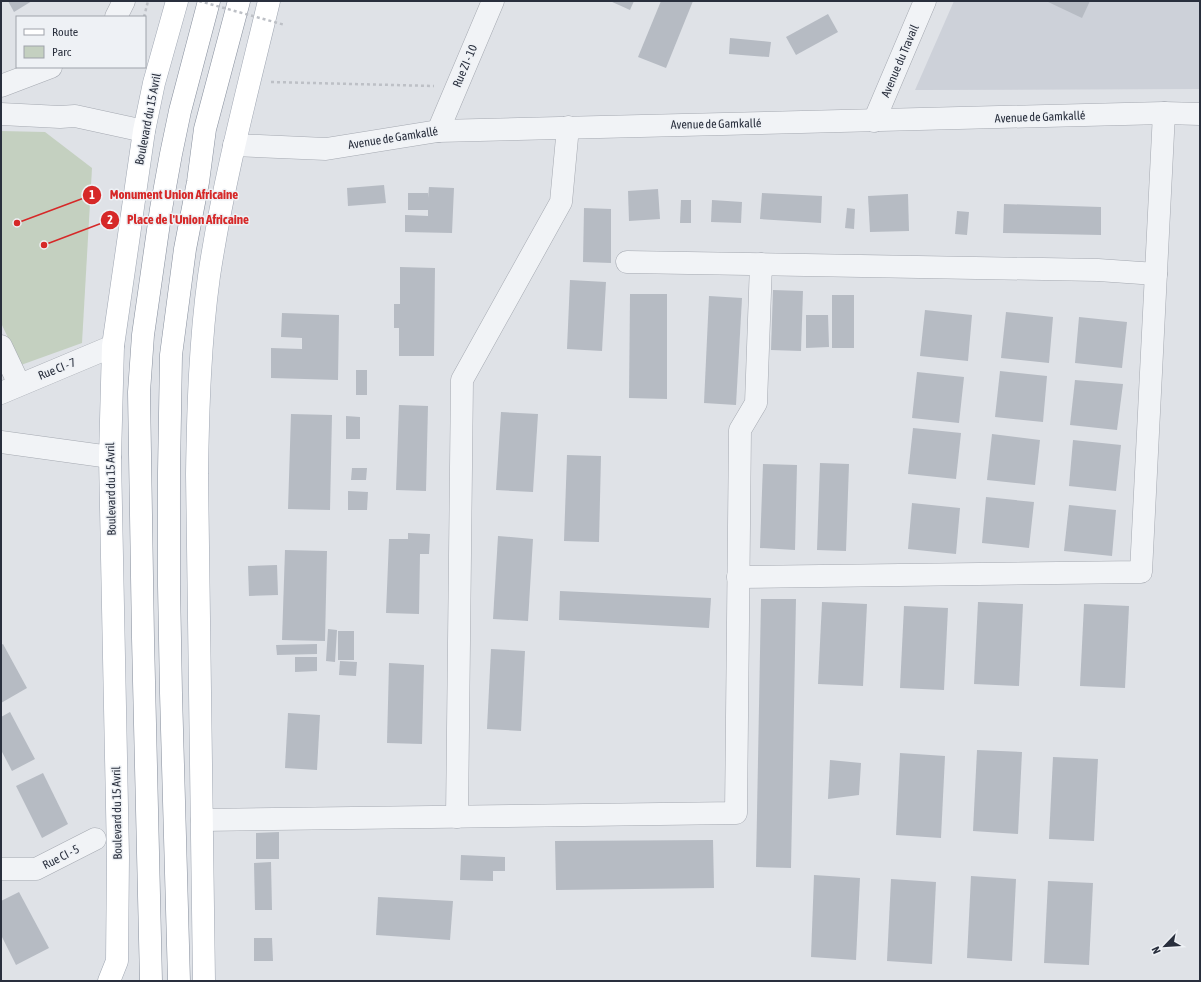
<svg xmlns="http://www.w3.org/2000/svg" width="1201" height="982" viewBox="0 0 1201 982" font-family="'Asap Condensed',sans-serif">
	<style>
		.built { fill: #cdd1d9 }
		.green { fill: #c4d0c0 }
		.building { fill: #b6bbc3 }
		.lines { fill: none; stroke-linecap: round; stroke-linejoin: round }
		.minor-casing { stroke: #a5a9b1; stroke-width: 23 }
		.major-casing { stroke: #9fa6b2; stroke-width: 23 }
		.highway-casing { stroke: #878f9d; stroke-width: 23 }
		.path { stroke: #bdc0c6; stroke-width: 2.5; stroke-dasharray: 3 3; stroke-linecap: butt }
		.minor { stroke: #f1f3f6; stroke-width: 22 }
		.major { stroke: #fff; stroke-width: 22 }
		.highway { stroke: #fff; stroke-width: 22 }
		.path-bridge { stroke: #bdc0c6; stroke-width: 2.5; stroke-dasharray: 3 3; stroke-linecap: butt }
		.labels { text-anchor: middle; stroke-width: 3; stroke-linejoin: round; paint-order: stroke }
		.street-label { font-size: 12px; fill: #292f3d; stroke: #eef1f5 }
		.leader { fill: none; stroke: #d62828; stroke-width: 1.5 }
		.callout-dot { fill: #d62828; stroke: #eef1f5; stroke-width: 1.5 }
		.mark-label { font-size: 12px; text-anchor: middle; font-weight: bold; fill: #fff }
		.callout-label { font-size: 13px; text-anchor: middle; font-weight: bold; fill: #d62828; stroke: #eef1f5; stroke-width: 3; stroke-linejoin: round; paint-order: stroke }
	</style>
	<rect width="100%" height="100%" fill="#dfe2e7"/>
	<polygon class="built" points="954,1 1200,1 1200,89 915,90"/>
	<polygon class="green" points="1,131 45,132 92,168 82,343 21,365 1,323"/>
	<g class="building">
		<polygon points="8,1 32,1 14,12"/>
		<polygon points="610,1 634,1 630,10"/>
		<polygon points="661,1 693,1 666,68 638,57"/>
		<polygon points="1046,1 1090,1 1082,18"/>
		<polygon points="828,14 838,32 796,55 786,37"/>
		<polygon points="730,38 771,42 769,57 729,54"/>
		<polygon points="384,185 386,203 348,206 347,188"/>
		<polygon points="429,187 454,188 452,233 405,232 405,215 428,216 428,210 408,210 408,193 428,193 428,198"/>
		<polygon points="658,189 660,219 629,221 628,191"/>
		<polygon points="762,193 822,196 821,223 760,219"/>
		<polygon points="908,194 909,231 870,232 868,196"/>
		<polygon points="681,200 691,200 691,223 680,223"/>
		<polygon points="712,200 742,202 741,223 711,222"/>
		<polygon points="1004,204 1101,207 1101,235 1003,233"/>
		<polygon points="584,208 611,209 611,263 583,262"/>
		<polygon points="847,208 855,209 854,229 845,228"/>
		<polygon points="957,211 969,212 967,235 955,234"/>
		<polygon points="400,267 435,268 434,356 399,356 399,328 394,328 394,304 400,304"/>
		<polygon points="570,280 606,282 602,351 567,349"/>
		<polygon points="773,290 803,291 801,351 771,350"/>
		<polygon points="630,294 667,294 667,399 629,398"/>
		<rect x="832" y="295" width="22" height="53"/>
		<polygon points="709,296 742,298 736,405 704,403"/>
		<polygon points="925,310 972,315 968,361 920,356"/>
		<polygon points="1006,312 1053,317 1049,363 1001,358"/>
		<polygon points="282,313 339,315 338,380 271,378 271,348 302,349 302,338 281,337"/>
		<polygon points="806,315 828,315 829,347 806,348"/>
		<polygon points="1079,317 1127,322 1122,368 1075,363"/>
		<rect x="356" y="370" width="11" height="25"/>
		<polygon points="1000,371 1047,376 1043,422 995,417"/>
		<polygon points="917,372 964,377 959,423 912,418"/>
		<polygon points="1075,380 1123,384 1117,430 1070,425"/>
		<polygon points="399,405 428,406 426,491 396,490"/>
		<polygon points="501,412 538,414 533,492 496,490"/>
		<polygon points="291,414 332,415 330,510 288,509"/>
		<polygon points="346,416 360,417 360,439 346,439"/>
		<polygon points="913,428 961,433 956,479 908,474"/>
		<polygon points="992,434 1040,440 1035,485 987,480"/>
		<polygon points="1073,440 1121,445 1116,491 1069,486"/>
		<polygon points="567,455 601,456 599,542 564,541"/>
		<polygon points="820,463 849,464 846,551 817,550"/>
		<polygon points="763,464 797,465 795,550 760,548"/>
		<polygon points="352,468 367,468 366,480 351,480"/>
		<polygon points="348,491 368,492 367,510 348,510"/>
		<polygon points="986,497 1034,502 1029,548 982,543"/>
		<polygon points="912,503 960,508 956,554 908,549"/>
		<polygon points="1069,505 1116,510 1112,556 1064,551"/>
		<polygon points="408,533 430,534 429,554 420,554 419,614 386,613 389,539 408,539"/>
		<polygon points="498,536 533,539 528,621 493,619"/>
		<polygon points="285,550 327,551 325,641 282,640"/>
		<polygon points="277,565 278,595 249,596 248,566"/>
		<polygon points="560,591 711,598 709,628 559,620"/>
		<polygon points="761,599 796,599 791,868 756,867"/>
		<polygon points="822,602 867,604 863,686 818,684"/>
		<polygon points="978,602 1023,604 1019,686 974,684"/>
		<polygon points="1084,604 1129,606 1125,688 1080,686"/>
		<polygon points="904,606 948,608 944,690 900,688"/>
		<polygon points="328,629 337,630 335,662 326,661"/>
		<rect x="338" y="631" width="16" height="29"/>
		<polygon points="3,644 27,688 1,703 1,645"/>
		<polygon points="317,644 317,654 277,655 276,645"/>
		<polygon points="491,649 525,651 521,731 487,729"/>
		<polygon points="295,657 317,657 317,671 295,672"/>
		<polygon points="340,661 357,662 356,676 339,675"/>
		<polygon points="389,663 424,665 422,744 387,743"/>
		<polygon points="10,712 35,759 12,771 1,750 1,717"/>
		<polygon points="288,713 320,715 317,770 285,768"/>
		<polygon points="977,750 1022,752 1018,834 973,831"/>
		<polygon points="900,753 945,756 941,838 896,835"/>
		<polygon points="1053,757 1098,759 1094,841 1049,839"/>
		<polygon points="830,760 861,763 859,795 828,799"/>
		<polygon points="43,773 68,824 42,838 16,786"/>
		<polygon points="279,832 279,859 256,859 256,833"/>
		<polygon points="713,840 714,888 556,890 555,841"/>
		<polygon points="461,855 505,857 505,871 493,871 493,881 460,880"/>
		<polygon points="271,862 272,910 255,910 254,863"/>
		<polygon points="814,875 860,878 856,960 811,957"/>
		<polygon points="971,876 1016,879 1012,961 967,958"/>
		<polygon points="891,879 936,882 932,964 887,961"/>
		<polygon points="1048,881 1093,883 1089,965 1044,963"/>
		<polygon points="19,892 49,948 16,965 1,935 1,901"/>
		<polygon points="378,897 453,901 450,940 376,935"/>
		<polygon points="254,938 272,938 273,961 254,961"/>
	</g>
	<g class="lines">
		<defs>
			<g id="minor">
				<polyline points="116,17 124,1"/>
				<polyline points="1,86 51,67"/>
				<polyline points="1,114 60,117 75,116 144,131"/>
				<polyline points="874,121 925,1"/>
				<polyline points="438,131 493,1"/>
				<polyline points="234,145 326,149 438,131 1164,113 1200,114"/>
				<polyline points="627,262 1098,270 1156,274"/>
				<polyline points="1,346 19,384"/>
				<polyline points="1,393 113,346"/>
				<polyline points="1,442 110,457"/>
				<polyline points="738,577 1141,572 1164,113"/>
				<polyline points="457,817 462,380 561,202 568,127"/>
				<polyline points="202,820 736,813 740,430 756,403 761,264"/>
				<polyline points="1,869 36,869 95,839"/>
			</g>
			<g id="major">
				<polyline points="109,981 117,961 118,857 110,457 113,346 144,131 154,83 177,1"/>
				<path d="M204,981L197,474C198,408 200,341 209,276C223,183 247,92 269,1"/>
			</g>
			<g id="highway">
				<polyline points="151,981 143,638 139,392 143,335 161,209 171,154 180,111 209,1"/>
				<polyline points="179,981 171,693 169,585 169,472 171,355 185,249 198,182 205,129 239,1"/>
			</g>
		</defs>
		<use href="#minor" class="minor-casing"/>
		<use href="#major" class="major-casing"/>
		<use href="#highway" class="highway-casing"/>
		<g class="path">
			<polyline points="144,17 148,1"/>
			<polyline points="271,82 434,86"/>
		</g>
		<use href="#minor" class="minor"/>
		<use href="#major" class="major"/>
		<use href="#highway" class="highway"/>
		<polyline class="path-bridge" points="199,1 285,25"/>
	</g>
	<g class="labels">
		<g class="street-label">
			<text transform="translate(900 61) rotate(-67)" y="4">Avenue du Travail</text>
			<text transform="translate(465 66) rotate(-67)" y="4">Rue ZI - 10</text>
			<text transform="translate(1040 117) rotate(-2)" y="4">Avenue de Gamkallé</text>
			<text transform="translate(148 119) rotate(-79)" y="4">Boulevard du 15 Avril</text>
			<text transform="translate(716 124) rotate(-1)" y="4">Avenue de Gamkallé</text>
			<text transform="translate(393 138) rotate(-9)" y="4">Avenue de Gamkallé</text>
			<text transform="translate(57 369) rotate(-22)" y="4">Rue CI - 7</text>
			<text transform="translate(111 489) rotate(-91)" y="4">Boulevard du 15 Avril</text>
			<text transform="translate(117 813) rotate(-91)" y="4">Boulevard du 15 Avril</text>
			<text transform="translate(61 857) rotate(-27)" y="4">Rue CI - 5</text>
		</g>
	</g>
	<path class="leader" d="M17 223L92 195M44 245L110 220"/>
	<g class="callout-dot">
		<circle cx="17" cy="223" r="4"/>
		<circle cx="44" cy="245" r="4"/>
		<circle cx="92" cy="195" r="10"/>
		<circle cx="110" cy="220" r="10"/>
	</g>
	<g class="mark-label">
		<text x="92" y="199">1</text>
		<text x="110" y="224">2</text>
	</g>
	<g class="callout-label">
		<text x="174" y="199">Monument Union Africaine</text>
		<text x="188" y="224">Place de l'Union Africaine</text>
	</g>
	<rect width="1201" height="982" fill="none" stroke="#292f3d" stroke-width="4"/>
	<rect x="16" y="16" width="130" height="52" fill="#eef1f5" stroke="#9fa3ab"/>
	<rect x="24" y="29" width="20" height="6" fill="#ffffff" stroke="#9fa3ab"/>
	<text x="52" y="36" font-size="12" fill="#292f3d">Route</text>
	<rect x="24" y="46" width="20" height="12" fill="#c4d0c0" stroke="#9fa3ab"/>
	<text x="52" y="56" font-size="12" fill="#292f3d">Parc</text>
	<g transform="translate(1165 946) rotate(245)" stroke="#eef1f5" stroke-width="3" paint-order="stroke">
	<path d="M0-3L7 15L0 10L-7 15Z" fill="#292f3d"/>
	<text y="-6" font-size="11" font-weight="bold" text-anchor="middle" fill="#292f3d">N</text>
	</g>
</svg>
